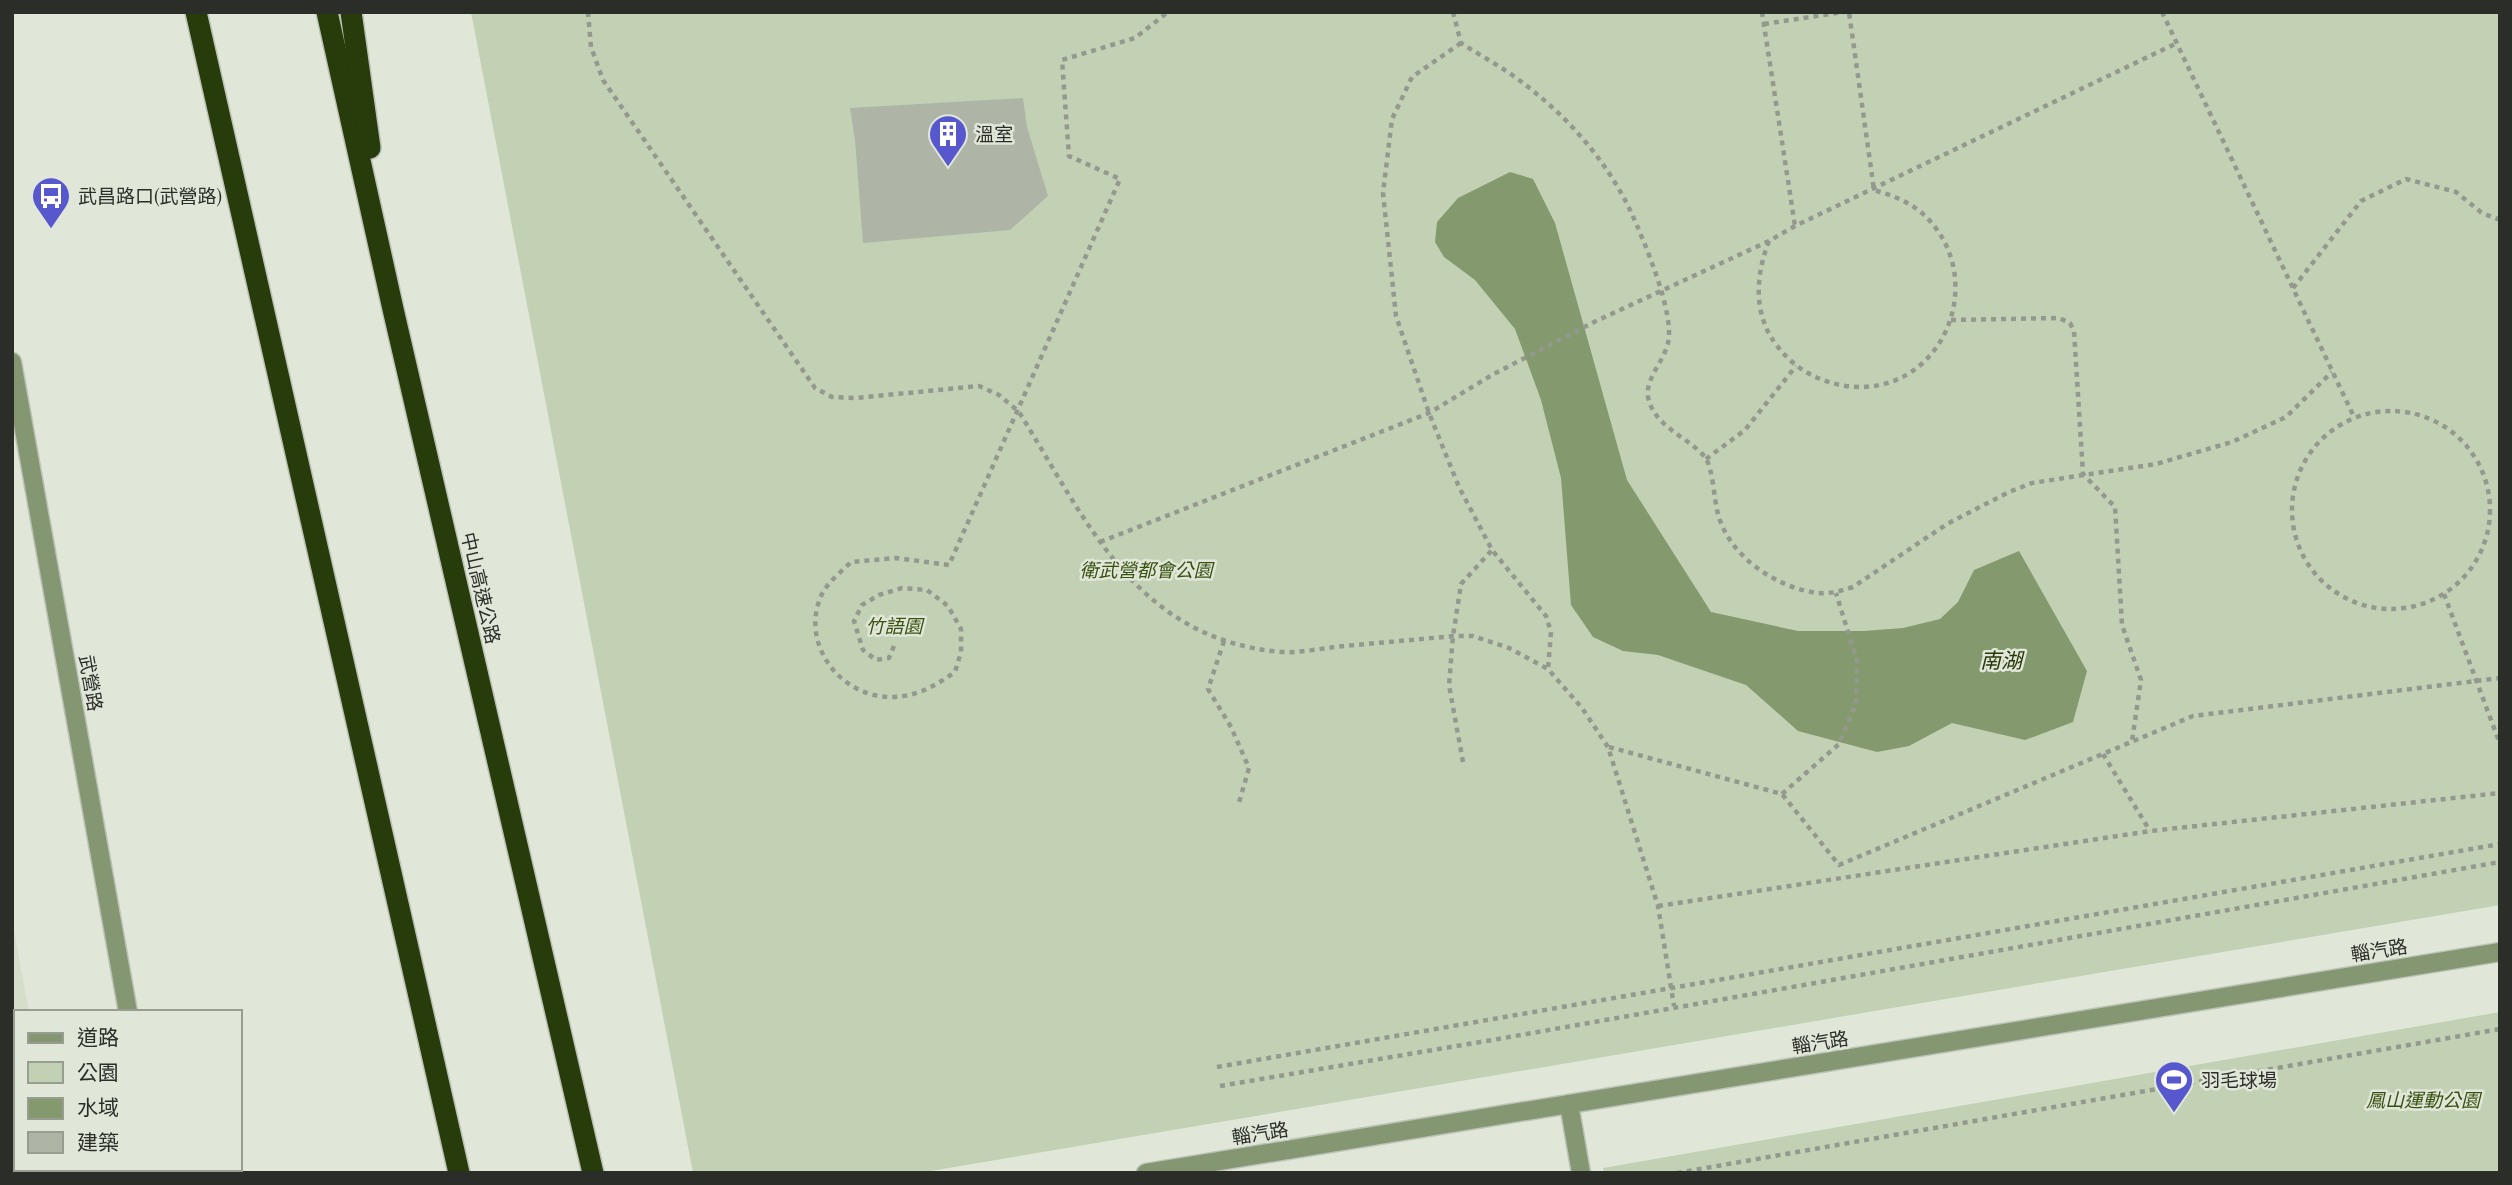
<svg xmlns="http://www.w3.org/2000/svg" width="2512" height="1185" viewBox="0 0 2512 1185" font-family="'Playfair Display','Noto Sans TC',serif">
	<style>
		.built { fill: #d4dec9 }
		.green { fill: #c2d1b3 }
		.water { fill: #85996f }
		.building { fill: #aeb5a7 }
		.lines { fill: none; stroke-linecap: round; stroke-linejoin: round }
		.street-casing { stroke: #bcc2b6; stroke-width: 21 }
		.highway-casing { stroke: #bcc2b6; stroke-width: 24 }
		.path { stroke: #94998f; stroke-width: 4.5; stroke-dasharray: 5 5; stroke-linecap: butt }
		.street { stroke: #859672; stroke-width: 18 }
		.highway { stroke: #283b0b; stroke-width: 21 }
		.labels { text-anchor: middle; stroke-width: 5; stroke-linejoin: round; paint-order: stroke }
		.poi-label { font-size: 19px; fill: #2b2e28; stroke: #e0e7d9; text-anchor: start }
		.park-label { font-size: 19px; font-style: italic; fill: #395110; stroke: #e0e7d9 }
		.street-label { font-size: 19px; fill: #2b2e28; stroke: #e0e7d9 }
		.water-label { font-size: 21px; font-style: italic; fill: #263807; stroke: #e0e7d9 }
	</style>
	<rect width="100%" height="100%" fill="#e0e7d9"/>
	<polygon class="built" points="12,919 29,1012 16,1012 16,1169 59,1169 59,1173 12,1173"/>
	<g class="green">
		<polygon points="471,12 2500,12 2500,905 919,1173 693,1173"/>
		<polygon points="2500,1012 2500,1173 1604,1173 1603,1168"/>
	</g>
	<polygon class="water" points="1510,172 1533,179 1555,223 1627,480 1711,612 1798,631 1864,631 1903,628 1940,619 1958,602 1974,570 2019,551 2087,671 2073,722 2025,740 1952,723 1909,746 1877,752 1798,731 1746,685 1658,655 1623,651 1593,637 1571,605 1561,478 1541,400 1515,329 1475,280 1444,257 1435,242 1437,222 1458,198"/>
	<polygon class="building" points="1023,98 1027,127 1048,196 1010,230 863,243 855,140 850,108"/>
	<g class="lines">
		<defs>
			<g id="street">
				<polyline points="12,362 128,1012"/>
				<polyline points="1569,1104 1581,1173"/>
				<polyline points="156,1169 157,1173"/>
				<polyline points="1146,1173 2500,952"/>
			</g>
			<g id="highway">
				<polyline points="196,12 459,1173"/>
				<polyline points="327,12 393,309 593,1173"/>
				<polyline points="351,12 370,148"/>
			</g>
		</defs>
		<use href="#street" class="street-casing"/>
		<use href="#highway" class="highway-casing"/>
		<g class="path">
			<path d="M588,12L591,47L603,80L815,388L832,397L856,398L979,386L999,395L1019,412C1087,521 1136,640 1282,652C1299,653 1318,649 1335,647C1374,643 1414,640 1453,636H1473L1509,648L1548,669L1582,708L1608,747L1658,906L1674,1006"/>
			<path d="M1453,12L1461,43C1481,56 1504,68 1523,83C1568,117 1607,161 1631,212C1644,241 1675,313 1668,343C1664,361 1645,379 1648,397C1654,427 1687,436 1705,457C1713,468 1714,500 1718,514C1729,556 1775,587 1817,593C1829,594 1841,591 1853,587L1947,524L2009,492L2032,483L2156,464L2232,442L2286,417L2332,372"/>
			<polyline points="1762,12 1795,226"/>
			<polyline points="2162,12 2354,417"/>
			<polyline points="1764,24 1844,12"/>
			<polyline points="1461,43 1412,77 1392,119 1383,193 1396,316 1429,413 1459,487 1492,550 1546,616 1551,632 1548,669"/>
			<path d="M1769,241C1755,277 1753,316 1778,347C1795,369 1819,382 1846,386C1943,399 1993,277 1922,213C1908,201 1891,195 1874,190L1849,12"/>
			<polyline points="2293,288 2361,201 2406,179 2456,192 2482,213 2500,220"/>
			<polyline points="1951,320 2059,318 2070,323 2074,331 2083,474 2115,507 2122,625 2141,680 2132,741"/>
			<circle cx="2391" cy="510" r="99"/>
			<polyline points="1706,459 1745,430 1796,366"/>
			<polyline points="1100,542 1429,413 1492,375 1594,322 1769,241 1795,226 2177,43"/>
			<polyline points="2444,594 2500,744"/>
			<polyline points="1224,641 1208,689 1231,727 1249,768 1238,806"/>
			<path d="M894,646L889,658L876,660L863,650L854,621L862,605L879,595L902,588L927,590L948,606L961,629V652L955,672C935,686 916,697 891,697C839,697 799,642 822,594C828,582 842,571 851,562L896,558L949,565L1120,179L1069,156L1062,60L1135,38L1168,12"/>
			<polyline points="1609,747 1782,794 1839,865 2193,716 2500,678"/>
			<polyline points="2103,754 2150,831"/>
			<polyline points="1463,762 1449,685 1453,636 1461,584 1492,550"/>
			<polyline points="1782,794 1839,744 1856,703 1857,661 1836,593"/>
			<polyline points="1658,906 2150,831 2500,793"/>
			<polyline points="1217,1067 2500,844"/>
			<polyline points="1220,1086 1498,1039 2500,862"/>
			<polyline points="1677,1173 2500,1029"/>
		</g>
		<use href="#street" class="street"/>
		<use href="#highway" class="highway"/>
	</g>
	<defs>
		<symbol id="building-pin" viewBox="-11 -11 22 30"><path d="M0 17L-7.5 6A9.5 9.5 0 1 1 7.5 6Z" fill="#5757ce" stroke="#e0e7d9"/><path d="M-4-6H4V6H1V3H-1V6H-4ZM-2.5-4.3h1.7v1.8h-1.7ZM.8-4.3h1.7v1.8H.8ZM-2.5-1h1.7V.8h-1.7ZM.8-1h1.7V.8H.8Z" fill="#fff"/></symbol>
		<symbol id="bus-pin" viewBox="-11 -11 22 30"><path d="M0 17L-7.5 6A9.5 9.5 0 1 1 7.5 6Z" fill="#5757ce" stroke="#e0e7d9"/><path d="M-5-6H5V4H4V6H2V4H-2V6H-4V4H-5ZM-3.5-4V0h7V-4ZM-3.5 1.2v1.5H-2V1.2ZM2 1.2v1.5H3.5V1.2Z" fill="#fff"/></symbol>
		<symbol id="stadium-pin" viewBox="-11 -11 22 30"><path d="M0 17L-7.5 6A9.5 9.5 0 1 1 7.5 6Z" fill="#5757ce" stroke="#e0e7d9"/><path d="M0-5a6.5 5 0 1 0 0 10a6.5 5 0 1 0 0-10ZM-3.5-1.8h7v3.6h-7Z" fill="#fff"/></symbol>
	</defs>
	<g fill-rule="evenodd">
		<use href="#building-pin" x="926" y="112" width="44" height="60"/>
		<use href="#bus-pin" x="29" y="174" width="44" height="60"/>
		<use href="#stadium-pin" x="2152" y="1058" width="44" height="60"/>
	</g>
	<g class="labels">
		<g class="poi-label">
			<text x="975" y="141">溫室</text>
			<text x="78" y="203">武昌路口(武營路)</text>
			<text x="2201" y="1087">羽毛球場</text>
		</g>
		<g class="park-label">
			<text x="1146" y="577">衛武營都會公園</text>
			<text x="894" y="633">竹語園</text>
			<text x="2423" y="1107">鳳山運動公園</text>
		</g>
		<g class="street-label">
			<text transform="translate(481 588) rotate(77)" y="7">中山高速公路</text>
			<text transform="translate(91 683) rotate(80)" y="7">武營路</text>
			<text transform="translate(2379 950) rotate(-9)" y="7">輜汽路</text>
			<text transform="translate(1820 1042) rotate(-9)" y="7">輜汽路</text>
			<text transform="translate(1260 1133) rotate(-9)" y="7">輜汽路</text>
		</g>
		<g class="water-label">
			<text x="2001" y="668">南湖</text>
		</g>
	</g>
	<rect width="2512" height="1185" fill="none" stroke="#2b2e28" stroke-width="28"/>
	<rect x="14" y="1010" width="228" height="161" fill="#e0e7d9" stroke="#989d92" stroke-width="2"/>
	<rect x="28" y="1033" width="35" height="10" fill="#859672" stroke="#989d92" stroke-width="2"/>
	<text x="77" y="1045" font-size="21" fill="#2b2e28">道路</text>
	<rect x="28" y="1062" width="35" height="21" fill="#c2d1b3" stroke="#989d92" stroke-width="2"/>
	<text x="77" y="1080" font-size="21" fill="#2b2e28">公園</text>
	<rect x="28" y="1098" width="35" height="21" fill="#85996f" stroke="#989d92" stroke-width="2"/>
	<text x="77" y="1115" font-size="21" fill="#2b2e28">水域</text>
	<rect x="28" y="1132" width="35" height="21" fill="#aeb5a7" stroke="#989d92" stroke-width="2"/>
	<text x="77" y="1150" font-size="21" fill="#2b2e28">建築</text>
</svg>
